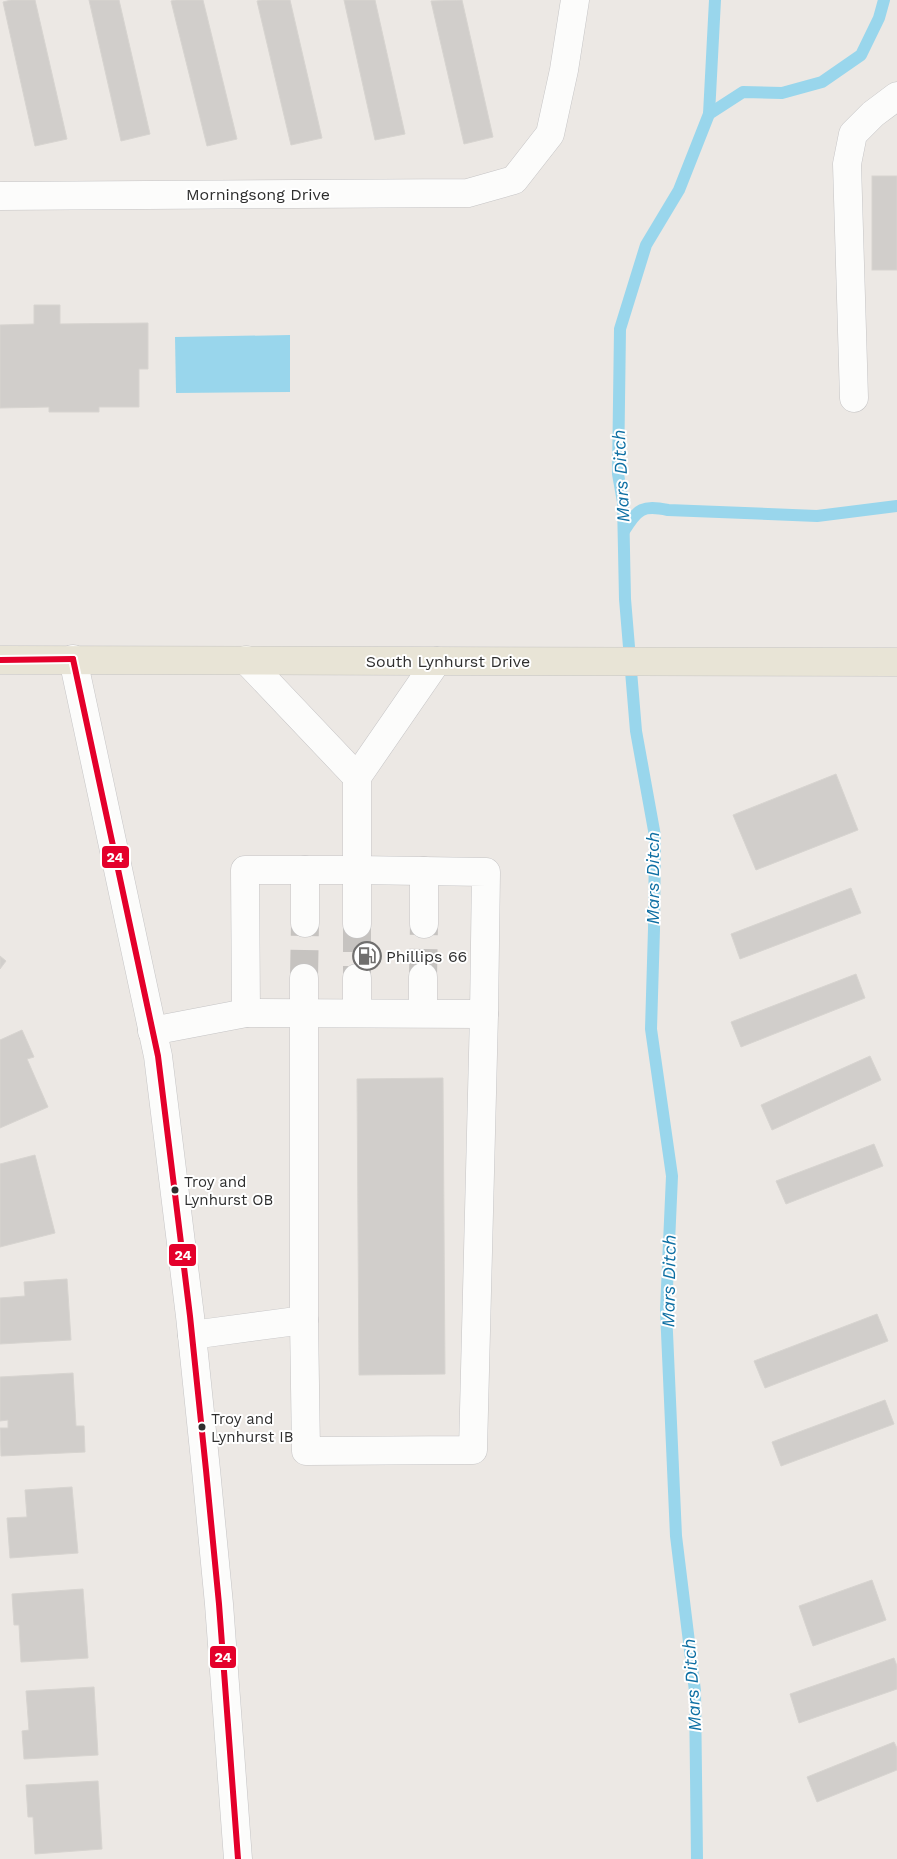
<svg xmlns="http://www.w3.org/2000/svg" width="897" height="1859" viewBox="0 0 897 1859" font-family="'Work Sans',sans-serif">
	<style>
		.water { fill: #99d6ec }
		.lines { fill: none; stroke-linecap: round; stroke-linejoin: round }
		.stream { stroke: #99d6ec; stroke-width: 12 }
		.building { fill: #d1cecb; stroke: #d7d4d0 }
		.minor-tunnel { stroke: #c6c3c0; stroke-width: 28; stroke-dasharray: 28 14; stroke-linecap: butt }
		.minor-casing { stroke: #c5c4c5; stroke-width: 29 }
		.major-casing { stroke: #c6c5c4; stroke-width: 29 }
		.minor { stroke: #fcfcfb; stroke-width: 28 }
		.major { stroke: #e8e4d6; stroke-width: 28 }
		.bus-1-casing { stroke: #fff; stroke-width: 10 }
		.bus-1 { stroke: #e4002b; stroke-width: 6 }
		.bus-dot { fill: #2e2e2e; stroke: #fff; stroke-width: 2 }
		.labels { text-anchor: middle; stroke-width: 4; stroke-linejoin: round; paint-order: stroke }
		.bus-label { font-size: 15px; fill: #2e2e2e; stroke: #fff; text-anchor: start }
		.street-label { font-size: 16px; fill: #2e2e2e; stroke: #fff }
		.poi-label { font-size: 16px; fill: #2e2e2e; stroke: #fff; text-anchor: start }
		.water-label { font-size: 18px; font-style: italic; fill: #0d6fa3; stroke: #fff }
		.line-badge { stroke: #fff; stroke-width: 2 }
		.badge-label { font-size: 14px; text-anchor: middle; font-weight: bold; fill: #fff }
	</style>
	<rect width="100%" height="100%" fill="#ece8e4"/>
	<polygon class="water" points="290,335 290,392 176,393 175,337"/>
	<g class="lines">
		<g class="stream">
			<polyline points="709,114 715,0"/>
			<path d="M624,531C638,508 643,505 668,510L817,516L897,506"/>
			<polyline points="697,1859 695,1691 676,1536 666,1310 672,1176 651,1029 654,929 655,836 636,731 625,599 623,502 618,474 620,329 646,245 679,190 709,114 743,92 782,93 822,82 861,55 879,18 884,0"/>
		</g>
	</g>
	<g class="building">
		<polygon points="11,0 35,0 67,139 35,146 3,2"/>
		<polygon points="89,0 119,0 150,134 121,141"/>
		<polygon points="176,0 203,0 237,139 207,146 171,1"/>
		<polygon points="262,0 290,0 322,138 291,145 257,1"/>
		<polygon points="344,0 375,0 405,134 375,140"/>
		<polygon points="462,0 493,137 464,144 431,1"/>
		<rect x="872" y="176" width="25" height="94"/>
		<polygon points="34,305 60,305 60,324 148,323 148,369 139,369 139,407 99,407 99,412 49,412 49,407 0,408 0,325 34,324"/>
		<polygon points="836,774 858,830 756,870 733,815"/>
		<polygon points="851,888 861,913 740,959 731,934"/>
		<polygon points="0,956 6,961 0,969"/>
		<polygon points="856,974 865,998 741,1047 731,1022"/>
		<polygon points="22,1030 34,1057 27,1059 48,1107 0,1128 0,1040"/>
		<polygon points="870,1056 881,1080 772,1130 761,1105"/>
		<polygon points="443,1078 445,1374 359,1375 357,1079"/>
		<polygon points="874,1144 883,1166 786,1204 776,1181"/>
		<polygon points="35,1155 55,1233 0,1247 0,1164"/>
		<polygon points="67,1279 71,1340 0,1344 0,1298 25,1296 24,1282"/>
		<polygon points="877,1314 888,1341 765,1388 754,1361"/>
		<polygon points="73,1373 76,1426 84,1426 85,1452 1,1456 0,1428 8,1428 8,1420 0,1421 0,1377"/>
		<polygon points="885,1400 894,1424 781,1466 772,1442"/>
		<polygon points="72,1487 78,1553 10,1558 7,1518 27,1517 25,1490"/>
		<polygon points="872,1580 886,1620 813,1646 799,1606"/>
		<polygon points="83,1589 88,1658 21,1662 19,1625 14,1625 12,1594"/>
		<polygon points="894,1658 897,1666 897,1689 799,1723 790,1694"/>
		<polygon points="94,1687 98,1755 24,1759 22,1731 29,1730 26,1691"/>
		<polygon points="894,1742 897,1748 897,1770 817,1802 807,1777"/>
		<polygon points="98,1781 102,1849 35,1854 33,1817 28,1817 26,1785"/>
	</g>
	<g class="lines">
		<g class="minor-tunnel">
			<polyline points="357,924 357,978"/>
			<polyline points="423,977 424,924"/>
			<polyline points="304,978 305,923"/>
		</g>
		<defs>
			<g id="minor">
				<polyline points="0,196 468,193 514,180 550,134 564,70 575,0"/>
				<polyline points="854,398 847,164 853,134 873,114 897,96"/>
				<polyline points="73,659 158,1056 190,1316 206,1470 219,1604 238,1859"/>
				<polyline points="246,660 357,777"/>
				<polyline points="305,870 305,923"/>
				<polyline points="424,871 424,924"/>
				<polyline points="423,977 423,1013"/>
				<polyline points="357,978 357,1013"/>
				<polyline points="246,1013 245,870 357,870 357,777 437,661"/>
				<polyline points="152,1031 246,1013 484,1014 486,872 357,870 357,924"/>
				<polyline points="304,1320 306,1451 473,1450 484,1014"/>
				<polyline points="192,1335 304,1320 304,978"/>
			</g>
			<polyline id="major" points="0,660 897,662"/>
		</defs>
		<use href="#minor" class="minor-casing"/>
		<use href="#major" class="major-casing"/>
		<use href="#minor" class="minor"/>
		<use href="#major" class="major"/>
		<defs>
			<g id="bus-1">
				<polyline points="73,659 158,1056 190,1316 206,1470 219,1604 238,1859"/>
				<polyline points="0,660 73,659"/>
			</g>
		</defs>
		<use href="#bus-1" class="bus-1-casing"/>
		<use href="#bus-1" class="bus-1"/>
	</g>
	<defs>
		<symbol id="fuel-ring" viewBox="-11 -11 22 22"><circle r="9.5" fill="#fff" stroke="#706f6e" stroke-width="1.5"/><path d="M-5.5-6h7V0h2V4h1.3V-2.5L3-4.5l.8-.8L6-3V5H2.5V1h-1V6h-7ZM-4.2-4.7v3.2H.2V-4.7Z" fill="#706f6e"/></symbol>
	</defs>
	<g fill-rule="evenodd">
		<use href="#fuel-ring" x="351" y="940" width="32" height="32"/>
	</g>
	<g class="bus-dot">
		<circle cx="175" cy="1190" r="4.5"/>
		<circle cx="202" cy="1427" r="4.5"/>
	</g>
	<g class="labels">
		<g class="bus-label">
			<text x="184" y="1187">Troy and<tspan x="184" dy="18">Lynhurst OB</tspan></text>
			<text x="211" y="1424">Troy and<tspan x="211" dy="18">Lynhurst IB</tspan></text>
		</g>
		<g class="street-label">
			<text x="258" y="200">Morningsong Drive</text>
			<text x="448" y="667">South Lynhurst Drive</text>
		</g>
		<g class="poi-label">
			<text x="386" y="962">Phillips 66</text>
		</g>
		<g class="water-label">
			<text transform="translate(621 476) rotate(-93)" y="6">Mars Ditch</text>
			<text transform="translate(653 878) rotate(-90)" y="6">Mars Ditch</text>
			<text transform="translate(669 1281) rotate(-89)" y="6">Mars Ditch</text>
			<text transform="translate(692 1685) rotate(-94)" y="6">Mars Ditch</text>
		</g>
	</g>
	<g class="line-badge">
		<rect x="101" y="845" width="29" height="24" rx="5" fill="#e4002b"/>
		<rect x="168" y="1243" width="29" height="24" rx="5" fill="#e4002b"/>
		<rect x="209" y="1645" width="28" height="24" rx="5" fill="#e4002b"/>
	</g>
	<g class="badge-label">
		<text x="115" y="862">24</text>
		<text x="183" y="1260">24</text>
		<text x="223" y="1662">24</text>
	</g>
</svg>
